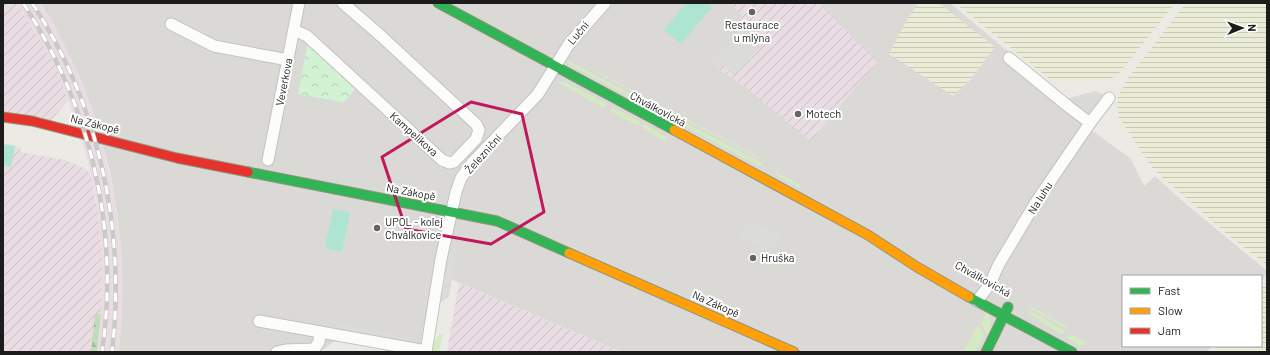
<svg xmlns="http://www.w3.org/2000/svg" width="1270" height="355" viewBox="0 0 1270 355" font-family="Barlow,sans-serif">
	<style>
		.residential { fill: #dad9d6 }
		.industrial { fill: url(#industrial-furrows) }
		.railway { fill: #e9dde3 }
		.farmland { fill: url(#farmland-rules) }
		.grass { fill: #d4ebc2 }
		.forest { fill: url(#forest-firs) }
		.park { fill: url(#park-crowns) }
		.pitch { fill: #aee5d2 }
		.parking { fill: #dbdbd8 }
		.lines { fill: none; stroke-linecap: round; stroke-linejoin: round }
		.street-casing { stroke: #c3c3c1; stroke-width: 13 }
		.fast-casing { stroke: #91957c; stroke-width: 11 }
		.slow-casing { stroke: #91957c; stroke-width: 11 }
		.jam-casing { stroke: #91957c; stroke-width: 11 }
		.street { stroke: #fcfcfb; stroke-width: 11 }
		.fast { stroke: #30b455; stroke-width: 9 }
		.slow { stroke: #ff9f0a; stroke-width: 9 }
		.jam { stroke: #e5322d; stroke-width: 9 }
		.rail-casing { stroke: #c9c9c8; stroke-width: 4.5 }
		.rail { stroke: #fff; stroke-width: 3; stroke-dasharray: 9; stroke-linecap: butt }
		.marked { fill: none; stroke: #c2185b; stroke-width: 3; stroke-linejoin: round }
		.poi-dot { fill: #646462; stroke: #fff; stroke-width: 1.5 }
		.labels { text-anchor: middle; stroke-width: 4; stroke-linejoin: round; paint-order: stroke }
		.poi-label { font-size: 11px; fill: #1c1c1c; stroke: #fff; text-anchor: start }
		.street-label { font-size: 11px; fill: #1c1c1c; stroke: #fff }
	</style>
	<defs>
		<pattern id="industrial-furrows" width="10" height="10" patternUnits="userSpaceOnUse"><rect width="10" height="10" fill="#e9dde3"/><path d="M-1 1l2-2M0 10L10 0M9 11l2-2" fill="none" stroke="#c7bdc2"/></pattern>
		<pattern id="farmland-rules" width="6" height="5" patternUnits="userSpaceOnUse"><rect width="6" height="5" fill="#eaecd7"/><path d="M0 2.5h6" fill="none" stroke="#c8cab8"/></pattern>
		<pattern id="forest-firs" width="22" height="20" patternUnits="userSpaceOnUse"><rect width="22" height="20" fill="#c2dbb9"/><path d="M5 1l3.5 6h-7zM16 11l3.5 6h-7z" fill="#a6bb9e"/></pattern>
		<pattern id="park-crowns" width="20" height="18" patternUnits="userSpaceOnUse"><rect width="20" height="18" fill="#d1f3d4"/><path d="M2 6a3 3 0 1 1 6 0M12 15a3 3 0 1 1 6 0" fill="none" stroke="#b3d0b5"/></pattern>
	</defs>
	<rect width="100%" height="100%" fill="#ebeae5"/>
	<polygon class="residential" points="41,3 950,3 1065,99 1096,91 1104,95 1083,124 1130,158 1144,186 1155,176 1187,205 1267,271 1267,274 1261,282 1261,276 1123,276 1123,346 1212,346 1207,352 622,352 434,272 419,352 336,340 320,352 119,352 122,311 122,264 118,219 110,171 92,109 82,82 63,43"/>
	<g class="industrial">
		<polygon points="3,3 17,3 57,68 68,101 50,121 3,112"/>
		<polygon points="730,3 818,3 877,62 811,140 808,139 745,87 719,69 712,62 748,23"/>
		<polygon points="3,144 21,147 20,152 65,160 84,168 88,171 91,177 99,217 102,261 101,314 95,314 91,352 3,352"/>
		<polygon points="459,283 622,352 447,352"/>
	</g>
	<polygon class="railway" points="17,3 41,3 43,7 54,24 71,59 82,82 100,134 115,199 120,238 123,287 122,311 119,352 97,352 101,314 102,261 96,197 86,155 57,68"/>
	<g class="farmland">
		<polygon points="919,3 939,3 995,47 970,80 953,96 889,54 908,18"/>
		<polygon points="955,3 1175,3 1117,76 1105,80 1065,82 1058,82 1047,77"/>
		<polygon points="1186,3 1267,3 1267,265 1228,235 1153,169 1119,118 1117,104 1118,97 1128,78"/>
		<polygon points="1267,281 1267,352 1214,352 1218,346 1261,346 1261,288"/>
	</g>
	<g class="grass">
		<polygon points="567,60 647,103 642,103 636,100 574,67 569,64"/>
		<polygon points="587,66 652,101 651,102 600,74"/>
		<polygon points="562,82 565,82 605,103 606,105 604,108 559,83"/>
		<polygon points="661,105 766,161 766,162 660,106"/>
		<polygon points="613,108 640,122 638,126 610,111"/>
		<polygon points="659,109 764,164 760,166 757,165 660,113"/>
		<polygon points="644,124 668,138 666,141 642,128"/>
		<polygon points="775,171 802,186 799,188 778,176"/>
		<polygon points="1030,306 1068,327 1067,329 1030,308"/>
		<polygon points="1029,310 1065,331 1062,335 1029,313"/>
		<path d="M987,311C992,320 992,325 988,334L986,333L981,322Z"/>
		<polygon points="978,325 984,336 975,352 963,352"/>
		<path d="M443,333L439,352H432C434,343 434,337 443,333Z"/>
		<polygon points="1070,334 1086,343 1080,346 1067,338"/>
	</g>
	<polygon class="forest" points="95,314 101,314 97,352 91,352"/>
	<polygon class="park" points="308,42 357,87 344,102 342,102 298,94"/>
	<g class="pitch">
		<polygon points="686,3 707,3 712,7 681,44 664,30"/>
		<polygon points="3,144 15,146 11,167 3,165"/>
		<polygon points="333,209 350,212 342,252 325,248"/>
	</g>
	<g class="parking">
		<polygon points="748,23 766,41 734,75 723,65 719,69 712,62"/>
		<polygon points="750,219 780,236 770,254 739,236"/>
		<polygon points="451,244 457,247 449,297 441,302"/>
		<polygon points="336,324 410,337 409,344 335,331"/>
	</g>
	<g class="lines">
		<defs>
			<g id="street">
				<polyline points="171,24 214,46 288,60"/>
				<polyline points="294,30 307,36 442,160 450,163 454,162 476,139 479,130 476,124 381,36 343,3"/>
				<polyline points="1009,58 1069,107 1090,123"/>
				<polyline points="268,160 299,3"/>
				<polyline points="977,301 990,284 999,264 1036,202 1090,123 1109,98"/>
				<polyline points="259,321 426,351"/>
				<polyline points="277,352 286,350 314,349 319,342 320,332"/>
				<polyline points="426,352 441,259 456,192 461,178 472,163 538,94 569,44 605,3"/>
			</g>
			<g id="fast">
				<polyline points="438,3 674,130"/>
				<polyline points="248,172 497,221 569,253"/>
				<polyline points="969,297 1072,352"/>
				<polyline points="986,352 1008,307"/>
			</g>
			<g id="slow">
				<polyline points="674,130 868,235 917,267 969,297"/>
				<polyline points="569,253 794,352"/>
			</g>
			<polyline id="jam" points="3,117 32,121 177,158 248,172"/>
		</defs>
		<use href="#street" class="street-casing"/>
		<use href="#fast" class="fast-casing"/>
		<use href="#slow" class="slow-casing"/>
		<use href="#jam" class="jam-casing"/>
		<use href="#street" class="street"/>
		<use href="#fast" class="fast"/>
		<use href="#slow" class="slow"/>
		<use href="#jam" class="jam"/>
		<defs>
			<g id="rail">
				<path d="M23,3C91,106 120,230 102,352"/>
				<path d="M32,3C100,105 126,232 112,352"/>
			</g>
		</defs>
		<use href="#rail" class="rail-casing"/>
		<use href="#rail" class="rail"/>
	</g>
	<path class="marked" d="M471,102L522,114L544,212L491,244L406,229L382,157Z"/>
	<g class="poi-dot">
		<circle cx="752" cy="12" r="4"/>
		<circle cx="798" cy="114" r="4"/>
		<circle cx="377" cy="228" r="4"/>
		<circle cx="753" cy="258" r="4"/>
	</g>
	<g class="labels">
		<g class="poi-label">
			<text x="752" y="29" text-anchor="middle">Restaurace<tspan x="752" dy="13">u mlýna</tspan></text>
			<text x="806" y="118">Motech</text>
			<text x="385" y="226">UPOL - kolej<tspan x="385" dy="13">Chválkovice</tspan></text>
			<text x="761" y="262">Hruška</text>
		</g>
		<g class="street-label">
			<text transform="translate(578 33) rotate(-50)" y="4">Luční</text>
			<text transform="translate(284 82) rotate(-79)" y="4">Veverkova</text>
			<text transform="translate(658 109) rotate(28)" y="4">Chválkovická</text>
			<text transform="translate(95 124) rotate(14)" y="4">Na Zákopě</text>
			<text transform="translate(414 134) rotate(42)" y="4">Kampelíkova</text>
			<text transform="translate(483 154) rotate(-48)" y="4">Železniční</text>
			<text transform="translate(411 192) rotate(11)" y="4">Na Zákopě</text>
			<text transform="translate(1040 198) rotate(-58)" y="4">Na luhu</text>
			<text transform="translate(983 279) rotate(29)" y="4">Chválkovická</text>
			<text transform="translate(716 304) rotate(24)" y="4">Na Zákopě</text>
		</g>
	</g>
	<rect width="1270" height="355" fill="none" stroke="#1c1c1c" stroke-width="8"/>
	<rect x="1122" y="275" width="140" height="72" fill="#ffffff" stroke="#a4a4a4"/>
	<rect x="1130" y="288" width="20" height="6" fill="#30b455" stroke="#a4a4a4"/>
	<text x="1158" y="295" font-size="12" fill="#1c1c1c">Fast</text>
	<rect x="1130" y="308" width="20" height="6" fill="#ff9f0a" stroke="#a4a4a4"/>
	<text x="1158" y="315" font-size="12" fill="#1c1c1c">Slow</text>
	<rect x="1130" y="328" width="20" height="6" fill="#e5322d" stroke="#a4a4a4"/>
	<text x="1158" y="335" font-size="12" fill="#1c1c1c">Jam</text>
	<g transform="translate(1242 28) rotate(89)" stroke="#ffffff" stroke-width="3" paint-order="stroke">
	<path d="M0-3L7 15L0 10L-7 15Z" fill="#1c1c1c"/>
	<text y="-6" font-size="11" font-weight="bold" text-anchor="middle" fill="#1c1c1c">N</text>
	</g>
</svg>
